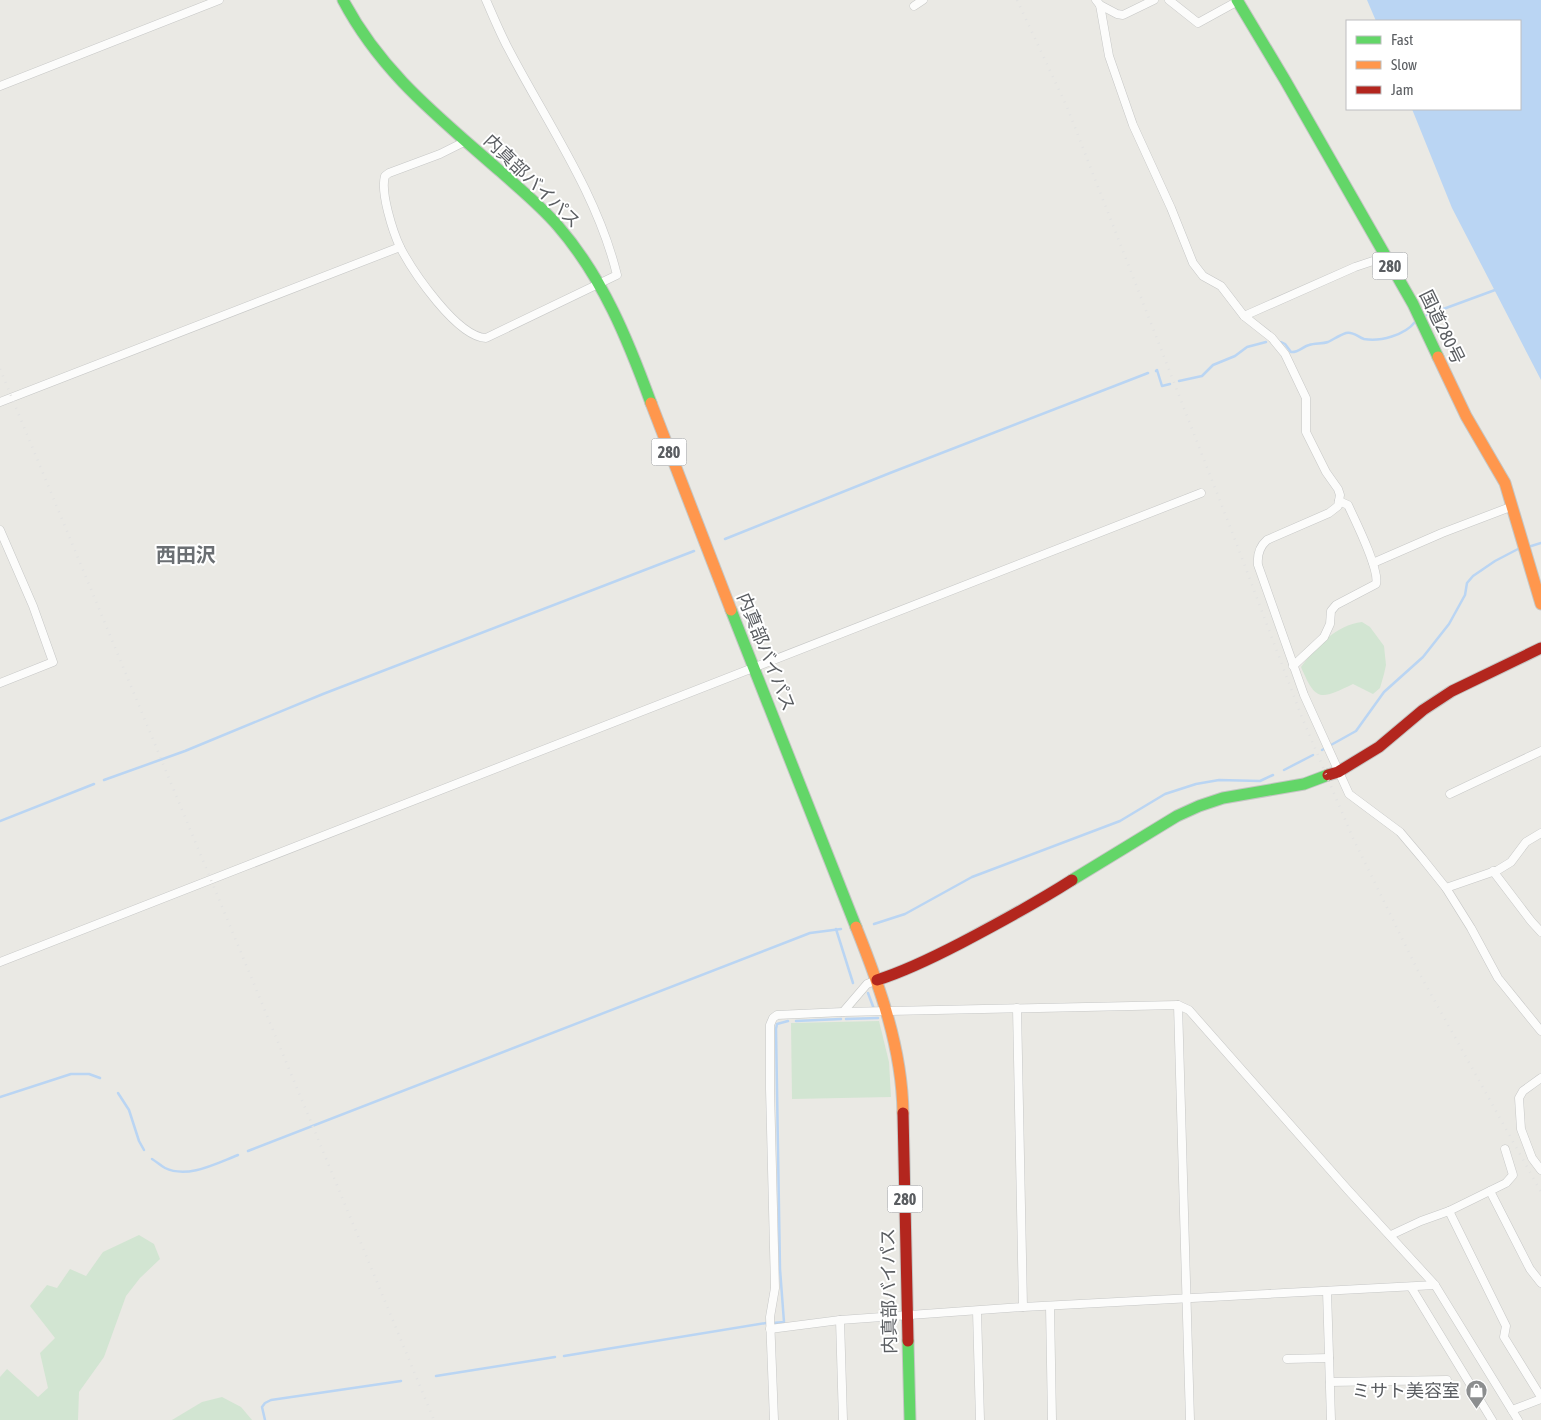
<svg xmlns="http://www.w3.org/2000/svg" width="1541" height="1420" viewBox="0 0 1541 1420" font-family="'Asap Condensed','Noto Sans JP',sans-serif">
	<style>
		.green { fill: #d2e5d2 }
		.water { fill: #bad5f3 }
		.lines { fill: none; stroke-linecap: round; stroke-linejoin: round }
		.stream { stroke: #bad5f3; stroke-width: 2.5 }
		.street-casing { stroke: #c6c7c6; stroke-width: 9 }
		.fast-casing { stroke: #c5c6c4; stroke-width: 13 }
		.slow-casing { stroke: #c5c6c4; stroke-width: 13 }
		.jam-casing { stroke: #c5c6c4; stroke-width: 13 }
		.street { stroke: #fcfcfb; stroke-width: 8 }
		.fast { stroke: #63d668; stroke-width: 11 }
		.slow { stroke: #ff974d; stroke-width: 11 }
		.jam { stroke: #b3261e; stroke-width: 11 }
		.rail { stroke: #e2e2e1; stroke-width: 2.5; stroke-dasharray: 1 6; stroke-linecap: butt }
		.labels { text-anchor: middle; stroke-width: 4; stroke-linejoin: round; paint-order: stroke }
		.shield { fill: #fff; stroke: #8c8e90; stroke-width: 1 }
		.shield-label { font-size: 16px; font-weight: bold; fill: #5a5d61 }
		.street-label { font-size: 18px; fill: #5a5d61; stroke: #fff }
		.poi-label { font-size: 18px; fill: #5a5d61; stroke: #fff; text-anchor: end }
		.quarter-label { font-size: 20px; font-weight: bold; fill: #6b6f73; stroke: #fff }
	</style>
	<rect width="100%" height="100%" fill="#eae9e4"/>
	<g class="green">
		<path d="M1362,622L1370,627L1384,646L1386,665L1384,674L1380,688L1373,694L1353,684C1320,700 1316,702 1301,667C1316,647 1336,625 1362,622Z"/>
		<polygon points="879,1021 889,1062 891,1097 792,1099 791,1023"/>
		<polygon points="139,1235 154,1244 160,1259 140,1278 126,1296 104,1357 79,1392 78,1420 0,1420 0,1377 7,1369 38,1397 48,1388 40,1353 55,1338 30,1306 47,1285 57,1288 70,1269 86,1276 103,1252"/>
		<polygon points="222,1397 241,1407 252,1420 172,1420 202,1402"/>
	</g>
	<polygon class="water" points="1367,0 1541,0 1541,380 1452,208 1412,109 1520,109 1520,21 1376,21"/>
	<g class="lines">
		<g class="stream">
			<polyline points="1427,315 1495,290"/>
			<path d="M1281,342L1285,344L1291,352C1298,353 1302,347 1309,345C1315,343 1322,344 1328,342C1334,339 1340,335 1346,333C1353,331 1358,337 1364,339C1380,342 1405,335 1415,322"/>
			<polyline points="1156,371 1157,370 1162,386 1170,384"/>
			<polyline points="1179,381 1202,376 1213,365 1235,356 1247,347 1266,342"/>
			<polyline points="725,539 890,473 1148,373"/>
			<polyline points="1528,547 1541,543"/>
			<polyline points="1322,750 1356,731 1384,692 1423,657 1449,624 1465,595 1467,583 1473,576 1495,561 1518,549"/>
			<polyline points="1284,770 1313,755"/>
			<polyline points="104,780 185,751 323,694 694,551"/>
			<polyline points="0,821 94,784"/>
			<polyline points="874,924 905,914 972,877 1120,821 1165,794 1196,784 1219,780 1260,781 1273,775"/>
			<polyline points="836,929 853,983"/>
			<polyline points="868,993 874,1009"/>
			<polyline points="846,1019 878,1018"/>
			<polyline points="796,1021 841,1019"/>
			<polyline points="118,1093 129,1110 139,1141 144,1150"/>
			<polyline points="0,1097 71,1074 89,1074 100,1078"/>
			<polyline points="248,1151 810,933 841,929"/>
			<path d="M152,1159C157,1162 161,1166 165,1168C188,1179 217,1163 238,1155"/>
			<polyline points="773,1323 784,1322 780,1269 776,1029 777,1024 788,1021"/>
			<polyline points="564,1356 766,1323"/>
			<polyline points="436,1376 555,1357"/>
			<polyline points="265,1420 262,1407 265,1403 271,1400 401,1381"/>
		</g>
		<defs>
			<g id="street">
				<path d="M1096,0L1100,5L1109,56L1133,125L1171,208L1193,263L1203,276L1221,286L1244,316L1272,338L1285,354L1306,398V432L1326,472L1338,489L1340,495L1338,506L1329,513L1267,540C1259,547 1257,555 1258,565L1304,695L1349,794L1400,832L1422,858L1446,888L1471,928L1498,978L1541,1031"/>
				<polyline points="1169,0 1198,23 1238,1"/>
				<polyline points="1100,5 1117,14 1123,15 1154,0"/>
				<polyline points="914,6 923,0"/>
				<polyline points="0,86 219,0"/>
				<path d="M466,141L440,154L389,173L385,176C380,192 393,232 400,247C413,272 457,337 486,338L617,275C597,193 547,123 508,48C500,33 493,16 486,0"/>
				<polyline points="1244,316 1355,267 1385,257"/>
				<polyline points="0,402 400,247"/>
				<polyline points="0,530 33,606 53,662 0,683"/>
				<polyline points="1373,563 1442,533 1513,506"/>
				<path d="M1293,666L1324,637L1330,624L1331,611L1336,605L1376,584C1380,570 1355,520 1348,505L1339,501"/>
				<polyline points="1450,794 1541,751"/>
				<polyline points="1493,871 1531,921 1541,932"/>
				<polyline points="1446,888 1498,870 1511,862 1526,842 1541,833"/>
				<polyline points="0,962 1201,493"/>
				<polyline points="1178,1005 1190,1420"/>
				<polyline points="1017,1008 1023,1307"/>
				<polyline points="843,1012 867,984 877,980"/>
				<polyline points="1541,1078 1523,1091 1519,1098 1521,1129 1532,1158 1541,1170"/>
				<polyline points="1490,1191 1530,1269 1541,1283"/>
				<polyline points="1449,1211 1506,1326 1504,1337 1541,1397"/>
				<polyline points="1391,1235 1421,1221 1449,1211 1506,1183 1513,1175 1505,1149"/>
				<polyline points="1411,1287 1492,1420"/>
				<polyline points="1327,1291 1331,1420"/>
				<polyline points="1050,1306 1052,1420"/>
				<polyline points="977,1311 980,1420"/>
				<polyline points="840,1320 843,1420"/>
				<polyline points="770,1329 840,1320 1023,1307 1435,1285"/>
				<polyline points="1287,1359 1329,1358"/>
				<polyline points="1330,1382 1447,1380"/>
				<polyline points="1512,1410 1541,1399"/>
				<polyline points="774,1420 770,1317 775,1288 770,1089 770,1025 773,1018 777,1015 843,1012 1178,1005 1189,1010 1348,1190 1435,1285 1518,1420"/>
			</g>
			<g id="fast">
				<path d="M343,0C382,74 440,118 501,172C520,189 541,206 558,226C603,278 628,340 651,403"/>
				<polyline points="1237,0 1285,80 1413,304 1438,357"/>
				<polyline points="731,610 856,927"/>
				<polyline points="1072,880 1177,816 1199,806 1223,798 1304,784 1328,775"/>
				<polyline points="908,1341 910,1420"/>
			</g>
			<g id="slow">
				<polyline points="1438,357 1466,416 1505,483 1541,604"/>
				<polyline points="651,403 731,610"/>
				<path d="M856,927C880,987 902,1048 903,1113"/>
			</g>
			<g id="jam">
				<polyline points="1328,775 1338,772 1379,747 1423,710 1452,691 1541,648"/>
				<path d="M877,980C906,971 934,957 961,943C999,923 1036,903 1072,880"/>
				<polyline points="903,1113 908,1341"/>
			</g>
		</defs>
		<use href="#street" class="street-casing"/>
		<use href="#fast" class="fast-casing"/>
		<use href="#slow" class="slow-casing"/>
		<use href="#jam" class="jam-casing"/>
		<use href="#street" class="street"/>
		<use href="#fast" class="fast"/>
		<use href="#slow" class="slow"/>
		<use href="#jam" class="jam"/>
		<g class="rail">
			<polyline points="1017,0 1067,107 1234,537 1301,715 1352,836 1417,969 1541,1192"/>
			<polyline points="0,369 434,1420"/>
		</g>
	</g>
	<defs>
		<symbol id="shop-pin" viewBox="-11 -11 22 30"><path d="M0 17L-7.5 6A9.5 9.5 0 1 1 7.5 6Z" fill="#8c8e8f" stroke="#fff"/><path d="M-5-2.5h2.3a2.7 3.5 0 0 1 5.4 0H5L5.5 6h-11ZM-1.5-2.5h3a1.5 2.3 0 0 0-3 0Z" fill="#fff"/></symbol>
	</defs>
	<g fill-rule="evenodd">
		<use href="#shop-pin" x="1464" y="1378" width="25" height="34"/>
	</g>
	<g class="labels">
		<g class="shield">
			<rect x="1372.5" y="252.5" width="35" height="27" rx="4"/>
			<rect x="651.5" y="438.5" width="35" height="27" rx="4"/>
			<rect x="887.5" y="1185.5" width="35" height="27" rx="4"/>
		</g>
		<g class="shield-label">
			<text x="1390" y="272">280</text>
			<text x="669" y="458">280</text>
			<text x="905" y="1205">280</text>
		</g>
		<g class="street-label">
			<text transform="translate(532 181) rotate(44)" y="6">内真部バイパス</text>
			<text transform="translate(1442 327) rotate(64)" y="6">国道280号</text>
			<text transform="translate(766 652) rotate(68)" y="6">内真部バイパス</text>
			<text transform="translate(889 1291) rotate(-91)" y="6">内真部バイパス</text>
		</g>
		<g class="poi-label">
			<text x="1460" y="1397">ミサト美容室</text>
		</g>
		<g class="quarter-label">
			<text x="186" y="562">西田沢</text>
		</g>
	</g>
	<rect x="1346" y="20" width="175" height="90" fill="#ffffff" stroke="#bdbec0"/>
	<rect x="1356" y="36" width="25" height="8" fill="#63d668" stroke="#bdbec0"/>
	<text x="1391" y="45" font-size="15" fill="#5a5d61">Fast</text>
	<rect x="1356" y="61" width="25" height="8" fill="#ff974d" stroke="#bdbec0"/>
	<text x="1391" y="70" font-size="15" fill="#5a5d61">Slow</text>
	<rect x="1356" y="86" width="25" height="8" fill="#b3261e" stroke="#bdbec0"/>
	<text x="1391" y="95" font-size="15" fill="#5a5d61">Jam</text>
</svg>
